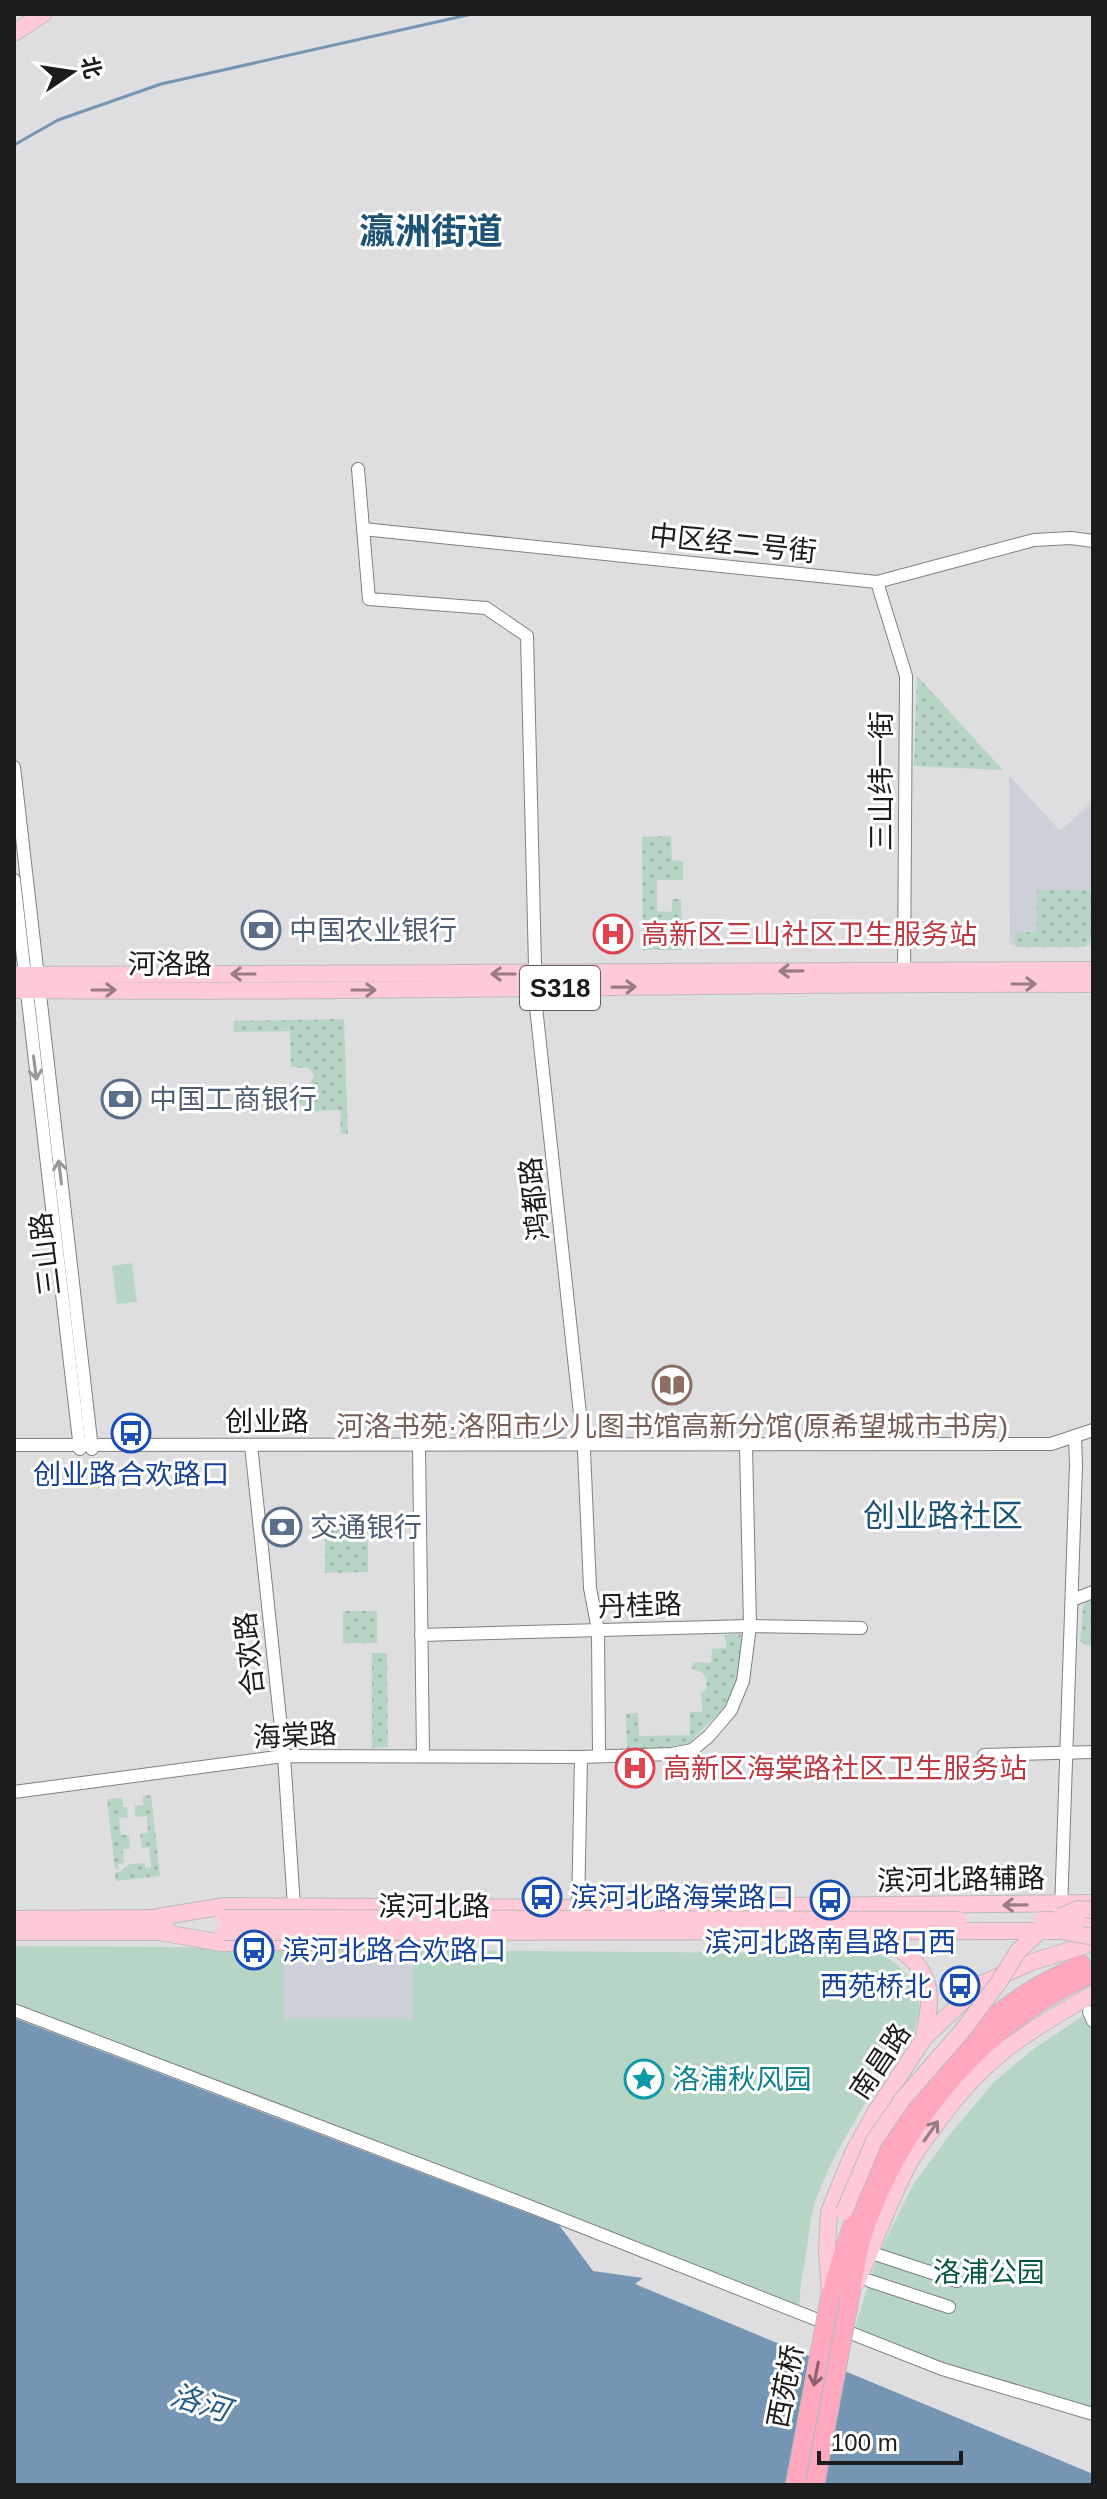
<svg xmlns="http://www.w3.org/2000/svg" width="1107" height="2499" viewBox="0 0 1107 2499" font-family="Arial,'Noto Sans SC',sans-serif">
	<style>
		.built { fill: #cdd0d9 }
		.grass { fill: url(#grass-dots) }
		.park { fill: #b7d5c4 }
		.water { fill: #7495b3 }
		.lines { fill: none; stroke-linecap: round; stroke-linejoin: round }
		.stream { stroke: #7495b3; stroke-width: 3 }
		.minor-casing { stroke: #7f8082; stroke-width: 14 }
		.major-casing { stroke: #bbb; stroke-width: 18 }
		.highway-casing { stroke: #bbb; stroke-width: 20 }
		.minor { stroke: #fff; stroke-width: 12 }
		.major { stroke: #ffcad7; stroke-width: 16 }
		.highway { stroke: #ffa7bd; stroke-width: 18 }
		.major-bridge-casing { stroke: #bbb; stroke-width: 18; stroke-linecap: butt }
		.highway-bridge-casing { stroke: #bbb; stroke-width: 20; stroke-linecap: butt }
		.major-bridge { stroke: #ffcad7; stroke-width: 16 }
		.highway-bridge { stroke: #ffa7bd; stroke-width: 18 }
		.oneway { stroke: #997c83 }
		.oneway2 { stroke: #999 }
		.oneway3 { stroke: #8e626d }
		.labels { text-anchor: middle; stroke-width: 6; stroke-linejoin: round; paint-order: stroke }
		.shield { fill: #fff; stroke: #606061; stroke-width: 2 }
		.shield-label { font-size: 26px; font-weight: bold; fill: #1c1c1d }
		.street-label { font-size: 28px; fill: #1c1c1d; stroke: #fff }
		.service-label { font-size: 28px; fill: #4e5e75; stroke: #fff; text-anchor: start }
		.health-label { font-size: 28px; fill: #be3a42; stroke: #fff; text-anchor: start }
		.education-label { font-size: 28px; fill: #785e54; stroke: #fff }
		.transit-label { font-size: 28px; fill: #164399; stroke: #fff }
		.culture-label { font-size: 28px; fill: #0d838f; stroke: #fff; text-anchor: start }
		.park-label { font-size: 28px; fill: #065739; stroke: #fff }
		.water-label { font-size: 30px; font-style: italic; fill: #285c85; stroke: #fff }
		.quarter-label { font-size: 32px; fill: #1c5476; stroke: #fff }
		.district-label { font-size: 36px; font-weight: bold; fill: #1c5476; stroke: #fff }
	</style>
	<defs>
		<pattern id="grass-dots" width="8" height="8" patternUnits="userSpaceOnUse" patternTransform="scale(2)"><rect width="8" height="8" fill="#b7d5c4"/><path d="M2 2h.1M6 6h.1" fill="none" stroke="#9db6a8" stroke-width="1.8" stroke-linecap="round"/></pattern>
	</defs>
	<rect width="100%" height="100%" fill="#dedee1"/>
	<g class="built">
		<polygon points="1009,775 1060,831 1093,801 1093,945 1010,945"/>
		<polygon points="283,1948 413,1950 413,2019 283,2019"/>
	</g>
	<g class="grass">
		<polygon points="917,676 1003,770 914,766"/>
		<polygon points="671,836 672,860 683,861 683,880 657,880 657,911 672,912 672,899 681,899 682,950 643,950 642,837"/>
		<polygon points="1037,890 1092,891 1092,940 1086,941 1086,947 1015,947 1015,932 1037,932"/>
		<polygon points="344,1019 348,1134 341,1134 340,1110 308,1111 291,1096 291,1087 310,1084 314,1076 309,1068 291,1067 290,1031 233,1032 234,1021"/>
		<polygon points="368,1523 368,1572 325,1573 325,1524"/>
		<polygon points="1093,1596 1093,1647 1080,1642 1083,1608 1086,1600"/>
		<rect x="343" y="1611" width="34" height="32"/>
		<polygon points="741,1634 739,1676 725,1707 686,1746 627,1751 626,1714 638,1713 639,1736 690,1735 690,1712 702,1712 701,1693 706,1689 707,1680 702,1672 692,1669 693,1662 711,1663 712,1649 726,1648 725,1635"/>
		<polygon points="372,1653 387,1653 388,1747 372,1748"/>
		<polygon points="151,1795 160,1876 116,1881 115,1872 120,1872 130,1864 145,1863 145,1868 151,1867 149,1847 142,1848 140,1834 148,1833 147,1816 135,1817 135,1806 143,1805 142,1796"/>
		<polygon points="122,1798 123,1807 127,1807 128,1817 119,1818 121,1835 129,1835 130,1849 123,1849 124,1863 118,1864 119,1869 115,1869 107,1799"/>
	</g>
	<g class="park">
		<polygon points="132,1263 137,1302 117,1304 112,1266"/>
		<path d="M14,1946L283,1948L284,2019H413V1950L880,1954C906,1967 927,1992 917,2023C911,2044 891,2061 880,2079C857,2118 831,2157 816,2199C810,2216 809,2236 806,2253C803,2274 798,2293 800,2314L14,2010Z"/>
		<polygon points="1089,2012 1093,2021 1093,2414 853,2334 878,2255 913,2185 951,2133 994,2082 1032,2050"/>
	</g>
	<polygon class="water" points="14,2018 559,2225 593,2271 643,2278 635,2284 1093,2474 1093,2485 14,2485"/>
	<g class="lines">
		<polyline class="stream" points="14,145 58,120 161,84 472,14"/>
		<defs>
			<g id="minor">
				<polyline points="358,469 369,599 486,608 527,636 536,1007 584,1451 590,1588 598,1630 599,1756"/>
				<polyline points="363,529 877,582 1034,540 1071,538 1093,541"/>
				<polyline points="877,582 906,676 904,976"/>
				<polyline points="14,767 92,1449"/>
				<polyline points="14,880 80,1449"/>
				<polyline points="14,1445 1051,1444 1093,1430"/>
				<polyline points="251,1445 284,1756 294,1906"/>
				<polyline points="419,1446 423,1756"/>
				<polyline points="1072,1600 1093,1592"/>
				<polyline points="421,1635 750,1626 861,1628"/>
				<polyline points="984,1755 1093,1752"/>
				<polyline points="14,1792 284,1756 581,1757 672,1754 692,1750 709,1736 731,1710 743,1681 750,1626 746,1446"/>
				<polyline points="1061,1910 1076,1465 1075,1437"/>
				<polyline points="578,1913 581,1757"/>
				<polyline points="14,2010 529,2206 942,2369 1093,2414"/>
				<polyline points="1089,2012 1093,2021"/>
				<polyline points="878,2255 957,2281"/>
				<polyline points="870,2281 949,2307"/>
			</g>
			<g id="major">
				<polyline points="14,33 43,14"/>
				<polyline points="14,975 1093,970"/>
				<path d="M14,990C374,994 733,982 1093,984"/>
				<polyline points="158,1917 225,1906 578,1908 1091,1903"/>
				<polyline points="14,1919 168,1918"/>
				<polyline points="1063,1924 1093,1927"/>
				<polyline points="14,1932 169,1932"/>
				<polyline points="159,1932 222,1943 445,1939"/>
				<path d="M877,1935C926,1963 937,1980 924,2036"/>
				<path d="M857,2282C874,2244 888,2205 906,2169C913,2154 924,2141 934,2127C980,2061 1023,2033 1093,1994"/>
				<polyline points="830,2293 827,2250 829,2212 853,2153 877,2110 924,2038 981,1984 1032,1962 1093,1943"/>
			</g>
			<g id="highway">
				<path d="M830,2298C847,2239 865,2181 895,2127C923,2077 984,2019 1032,1990C1048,1980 1065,1973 1081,1964"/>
				<path d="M849,2302C854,2274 858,2246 868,2219C908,2115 985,2023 1087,1976"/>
			</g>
		</defs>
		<use href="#minor" class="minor-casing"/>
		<use href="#major" class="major-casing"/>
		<use href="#highway" class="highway-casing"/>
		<use href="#minor" class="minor"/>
		<use href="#major" class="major"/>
		<use href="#highway" class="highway"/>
		<defs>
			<g id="major-bridge">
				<polyline points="1060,1917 1078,1909 1093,1910"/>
				<polyline points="223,1918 959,1920"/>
				<polyline points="1042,1920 1077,1921"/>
				<polyline points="223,1932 1061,1931 1093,1937"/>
				<polyline points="844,2212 874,2141 902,2100 962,2031 999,1982 1018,1951 1041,1930"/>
			</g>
			<g id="highway-bridge">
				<polyline points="795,2485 830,2298"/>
				<polyline points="815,2485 849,2302"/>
			</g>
		</defs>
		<use href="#major-bridge" class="major-bridge-casing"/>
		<use href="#highway-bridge" class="highway-bridge-casing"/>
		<use href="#major-bridge" class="major-bridge"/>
		<use href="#highway-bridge" class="highway-bridge"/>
	</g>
	<defs><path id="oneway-shaft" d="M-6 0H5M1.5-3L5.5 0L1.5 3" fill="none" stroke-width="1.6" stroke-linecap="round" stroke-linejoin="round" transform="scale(2)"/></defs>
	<g class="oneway">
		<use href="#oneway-shaft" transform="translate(791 971) rotate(179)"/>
		<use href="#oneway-shaft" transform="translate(243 974) rotate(180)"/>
		<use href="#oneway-shaft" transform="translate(503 974) rotate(-180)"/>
		<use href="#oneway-shaft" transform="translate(1024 984)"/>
		<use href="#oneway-shaft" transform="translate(624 987) rotate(-1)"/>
		<use href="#oneway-shaft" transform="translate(104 990)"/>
		<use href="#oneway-shaft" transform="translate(364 990)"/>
		<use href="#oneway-shaft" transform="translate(1015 1905) rotate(179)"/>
		<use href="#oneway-shaft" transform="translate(931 2131) rotate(-55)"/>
	</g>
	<g class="oneway2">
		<use href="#oneway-shaft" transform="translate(35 1068) rotate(83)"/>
		<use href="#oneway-shaft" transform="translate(60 1172) rotate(-97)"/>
	</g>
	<use class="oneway3" href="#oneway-shaft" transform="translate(816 2374) rotate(101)"/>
	<defs>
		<symbol id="bank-ring" viewBox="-11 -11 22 22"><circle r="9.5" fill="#fff" stroke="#5c6f8a" stroke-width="1.5"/><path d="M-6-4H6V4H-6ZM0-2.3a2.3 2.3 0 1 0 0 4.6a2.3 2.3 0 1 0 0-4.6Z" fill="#5c6f8a"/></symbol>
		<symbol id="hospital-ring" viewBox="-11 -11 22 22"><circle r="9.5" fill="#fff" stroke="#e0444e" stroke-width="1.5"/><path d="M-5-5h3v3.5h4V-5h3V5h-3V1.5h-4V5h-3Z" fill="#e0444e"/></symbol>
		<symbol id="library-ring" viewBox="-11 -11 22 22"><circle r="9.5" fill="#fff" stroke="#8d6e63" stroke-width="1.5"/><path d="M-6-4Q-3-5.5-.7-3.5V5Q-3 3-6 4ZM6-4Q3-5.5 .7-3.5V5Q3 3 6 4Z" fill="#8d6e63"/></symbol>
		<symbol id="bus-ring" viewBox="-11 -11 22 22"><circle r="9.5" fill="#fff" stroke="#1a4fb4" stroke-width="1.5"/><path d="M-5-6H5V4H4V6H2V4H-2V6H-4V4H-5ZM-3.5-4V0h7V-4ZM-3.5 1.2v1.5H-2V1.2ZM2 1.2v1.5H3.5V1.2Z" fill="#1a4fb4"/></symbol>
		<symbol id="sight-ring" viewBox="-11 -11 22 22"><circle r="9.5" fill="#fff" stroke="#0f9aa8" stroke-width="1.5"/><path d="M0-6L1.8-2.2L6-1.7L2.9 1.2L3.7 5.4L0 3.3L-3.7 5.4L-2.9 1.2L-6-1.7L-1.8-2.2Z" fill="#0f9aa8"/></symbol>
	</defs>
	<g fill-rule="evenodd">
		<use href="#bank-ring" x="239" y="908" width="44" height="44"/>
		<use href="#hospital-ring" x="591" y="912" width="44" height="44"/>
		<use href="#bank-ring" x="99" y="1077" width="44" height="44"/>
		<use href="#library-ring" x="650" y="1363" width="44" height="44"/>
		<use href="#bus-ring" x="109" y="1411" width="44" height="44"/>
		<use href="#bank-ring" x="260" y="1505" width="44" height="44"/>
		<use href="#hospital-ring" x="613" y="1746" width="44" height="44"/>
		<use href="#bus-ring" x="520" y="1875" width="44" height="44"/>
		<use href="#bus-ring" x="808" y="1878" width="44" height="44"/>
		<use href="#bus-ring" x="232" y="1928" width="44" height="44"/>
		<use href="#bus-ring" x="938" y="1964" width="44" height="44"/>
		<use href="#sight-ring" x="622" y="2057" width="44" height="44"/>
	</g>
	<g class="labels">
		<rect class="shield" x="520" y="966" width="80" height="44" rx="6"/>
		<g class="shield-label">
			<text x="560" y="997">S318</text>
		</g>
		<g class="street-label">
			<text transform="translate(733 543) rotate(6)" y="10">中区经二号街</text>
			<text transform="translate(881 781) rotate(-90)" y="10">三山纬一街</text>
			<text x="170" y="974">河洛路</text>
			<text transform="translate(534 1199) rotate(-96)" y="10">鸿都路</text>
			<text transform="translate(45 1254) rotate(-97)" y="10">三山路</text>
			<text x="267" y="1431">创业路</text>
			<text transform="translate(640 1605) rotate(-2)" y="10">丹桂路</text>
			<text transform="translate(249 1654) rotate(-96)" y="10">合欢路</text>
			<text transform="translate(295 1735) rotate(-3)" y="10">海棠路</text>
			<text transform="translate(961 1879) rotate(-1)" y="10">滨河北路辅路</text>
			<text x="434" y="1916">滨河北路</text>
			<text transform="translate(880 2061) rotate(-56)" y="10">南昌路</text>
			<text transform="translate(785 2386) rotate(-79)" y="10">西苑桥</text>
		</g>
		<g class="service-label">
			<text x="289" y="940">中国农业银行</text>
			<text x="149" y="1109">中国工商银行</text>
			<text x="310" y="1537">交通银行</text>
		</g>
		<g class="health-label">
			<text x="641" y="944">高新区三山社区卫生服务站</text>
			<text x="663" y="1778">高新区海棠路社区卫生服务站</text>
		</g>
		<g class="education-label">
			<text x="672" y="1436">河洛书苑·洛阳市少儿图书馆高新分馆(原希望城市书房)</text>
		</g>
		<g class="transit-label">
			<text x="131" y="1484">创业路合欢路口</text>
			<text x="570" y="1907" text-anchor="start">滨河北路海棠路口</text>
			<text x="830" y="1952">滨河北路南昌路口西</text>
			<text x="282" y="1960" text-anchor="start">滨河北路合欢路口</text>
			<text x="932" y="1996" text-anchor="end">西苑桥北</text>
		</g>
		<g class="culture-label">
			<text x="672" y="2089">洛浦秋风园</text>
		</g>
		<g class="park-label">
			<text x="989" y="2282">洛浦公园</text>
		</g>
		<g class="water-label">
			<text transform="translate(200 2403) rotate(17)" y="10">洛河</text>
		</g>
		<g class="quarter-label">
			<text x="943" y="1527">创业路社区</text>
		</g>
		<g class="district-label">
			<text x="431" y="244">瀛洲街道</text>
		</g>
	</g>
	<rect width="1107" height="2499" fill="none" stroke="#1c1c1d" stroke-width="32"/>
	<g transform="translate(72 72) rotate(77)" stroke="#ffffff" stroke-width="6" paint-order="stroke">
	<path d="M0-6L14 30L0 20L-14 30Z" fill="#1c1c1d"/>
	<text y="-12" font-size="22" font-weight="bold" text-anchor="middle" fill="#1c1c1d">北</text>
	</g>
	<path d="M819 2451v12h142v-12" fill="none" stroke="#1c1c1d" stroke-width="4"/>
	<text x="831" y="2451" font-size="24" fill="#1c1c1d" stroke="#ffffff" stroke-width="6" paint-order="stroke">100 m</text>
</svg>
